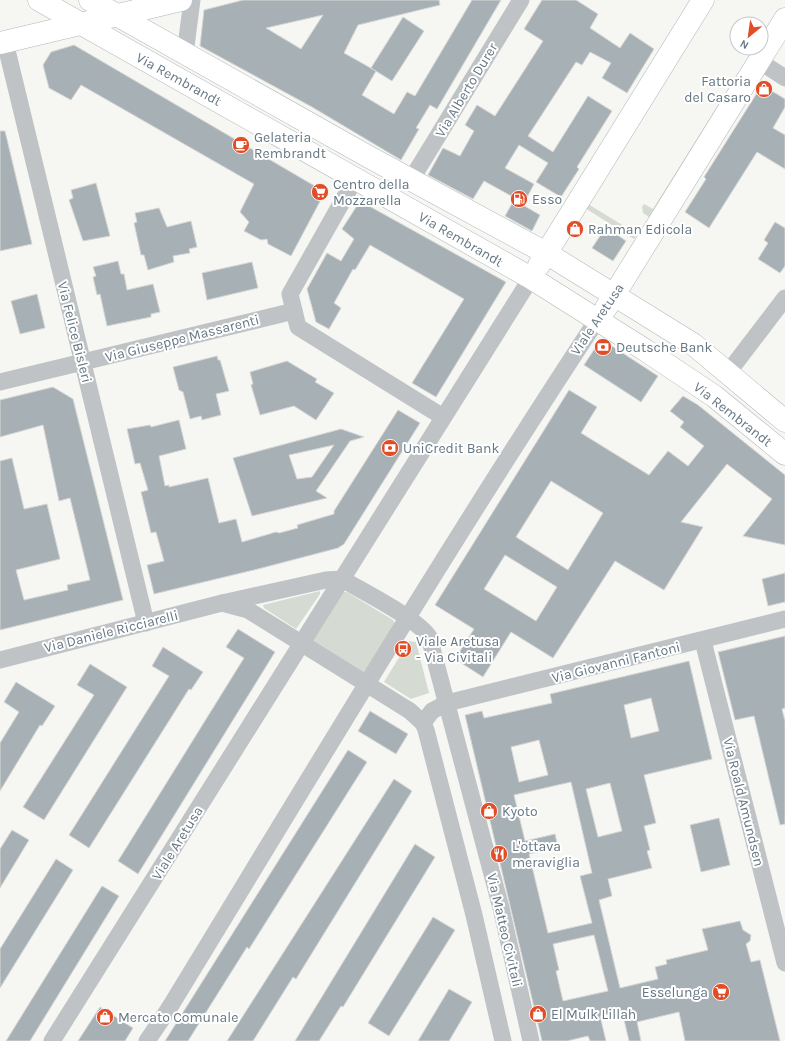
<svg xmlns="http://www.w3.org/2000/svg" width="785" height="1041" viewBox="0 0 785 1041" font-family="Karla,sans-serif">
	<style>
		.green { fill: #d5dbd2 }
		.building { fill: #a7b0b5; stroke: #d7d7d5; fill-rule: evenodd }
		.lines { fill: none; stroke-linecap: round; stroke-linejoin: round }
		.secondary-casing { stroke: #b1b7bb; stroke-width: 23 }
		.street { stroke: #bfc3c6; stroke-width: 17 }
		.secondary { stroke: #fff; stroke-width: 22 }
		.labels { text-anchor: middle; stroke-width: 4; stroke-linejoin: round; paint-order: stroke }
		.street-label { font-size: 14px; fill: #657783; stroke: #fff }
		.poi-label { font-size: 14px; fill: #657783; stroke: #fff; text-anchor: start }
	</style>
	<rect width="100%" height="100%" fill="#f6f6f2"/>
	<g class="green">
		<polygon points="720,102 724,104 652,219 643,213 642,207 644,204 653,209"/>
		<polygon points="588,204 637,234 634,239 585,208"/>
		<polygon points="320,591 320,594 296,629 264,608 263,605"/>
		<polygon points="339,592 347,592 393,620 396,627 368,672 358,672 314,644 311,637"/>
		<polygon points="409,641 416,642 429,693 411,699 384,682"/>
	</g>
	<g class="building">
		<path d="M243,0H439L440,5L358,25L344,53L376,71L362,95L394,114L407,92L415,96L472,0H501L437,109L430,105L416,128L419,129L401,160L312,107L200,46L204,10ZM323,15L301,49L266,28Z"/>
		<polygon points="542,0 576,0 598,14 590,28 620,48 630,33 654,49 627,93 602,78 611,63 590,52 582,65 576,62 528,136 553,152 588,96 612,111 577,167 579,169 561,197 536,182 548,163 519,145 505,168 534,184 524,203 484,181 473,199 428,175 443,148 460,156 474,131 465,125 477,105 495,116 543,41 524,29"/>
		<polygon points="403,17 424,31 392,81 371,68"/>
		<polygon points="74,45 325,192 291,256 268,244 267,239 261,240 244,231 249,222 240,212 254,184 81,85 71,100 49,88 43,65 51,52"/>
		<polygon points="762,85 785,99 785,107 773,128 785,135 785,169 757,152 709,228 685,212 706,179 704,177"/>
		<polygon points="0,131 5,131 32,244 0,251"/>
		<polygon points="96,183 110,236 83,241 69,200 73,198 71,190"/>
		<polygon points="514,200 540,215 532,231 505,216"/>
		<polygon points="360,201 506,282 436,397 412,383 464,299 370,245 355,270 353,269 334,303 341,308 329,329 316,322 307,289 327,253 341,261 354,239 342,229"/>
		<polygon points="159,208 167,227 191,221 197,247 189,249 190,253 173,256 174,262 148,270 144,255 141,255 134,223 137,222 135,213"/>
		<polygon points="775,222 785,228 785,266 780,273 758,259 768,243 764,240"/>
		<polygon points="606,227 626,241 613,261 592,248"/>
		<polygon points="118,261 121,274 124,274 127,290 153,284 160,312 151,314 151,317 107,326 100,294 97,295 93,277 96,276 93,267"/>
		<polygon points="252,262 258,288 207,300 202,273"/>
		<polygon points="37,294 45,328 20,334 11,301"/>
		<polygon points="601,339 658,376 641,402 584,365"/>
		<polygon points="217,356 218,360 220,360 229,391 216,394 221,415 202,420 201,416 190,419 183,392 179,390 173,367"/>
		<polygon points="287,361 317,379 315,382 334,393 316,420 294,406 260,415 251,385 253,384 250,372"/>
		<polygon points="53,387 73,399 123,600 0,630 0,461 12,458 24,509 47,504 60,559 16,570 24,600 68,590 67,585 90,580 70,498 59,501 43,425 0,437 0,400"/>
		<path d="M569,390L597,407L581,433L649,475L668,451L688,466L704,446L680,427L684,422L670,411L683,396L698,405L785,475V545L743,536L772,499L727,464L681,522L703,527L664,590L615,561L553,658L511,632L483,677L455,659L474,629L435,605ZM551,481L603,513L568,570L516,537ZM505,555L557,587L536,621L484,589Z"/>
		<polygon points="398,410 420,423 344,544 338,548 258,569 154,594 147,565 164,561 156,532 151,533 141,492 148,490 140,463 135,464 127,429 150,425 151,427 179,420 186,449 159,456 165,486 169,485 169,487 208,478 219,523 236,519 242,542 276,532 279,533 298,528 297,525 334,514 334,511"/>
		<path d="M341,429L364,437L350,441L316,491L327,498L252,516L233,458ZM334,445L312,477L297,479L289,455Z"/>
		<polygon points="785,573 785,602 768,606 762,579"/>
		<polygon points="238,629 275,652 138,874 118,861 244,658 226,647"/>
		<polygon points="785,636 785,708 782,709 785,721 785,824 780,825 754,716 735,720 718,652"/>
		<polygon points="163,647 203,672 191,690 189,689 89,848 69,835 169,676 152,666"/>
		<path d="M689,661L712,759L644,775L656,823L644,826L650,850L647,851L652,868L608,879L612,896L599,900L620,988L658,979L655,967L667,964L666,960L708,950L702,929L740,921L743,930L751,935L750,941L746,944L751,962L760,960L780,1041H685L679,1012L637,1022L641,1041H629L622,1011L600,1016L606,1041H590L588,1036L567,1041H542L465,715L482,711L484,718L552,703L550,694ZM651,698L659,731L631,738L624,705ZM539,740L548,775L519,782L511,747ZM571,782L592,873L580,876L592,923L548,933L529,854L558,847L555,834L525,841L514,795ZM610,783L622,831L598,837L586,789ZM594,935L608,991L563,1001L556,971L559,970L553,944Z"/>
		<polygon points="90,664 127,687 44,820 23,807 94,695 77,685"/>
		<polygon points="16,682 55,706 42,726 40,725 0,791 0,743 19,712 4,702"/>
		<polygon points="370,711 408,734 396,754 358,731"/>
		<polygon points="348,750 367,762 249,949 247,947 188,1041 165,1041"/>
		<polygon points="394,779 412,791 296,979 293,977 253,1041 227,1041"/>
		<polygon points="719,818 730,865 701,872 690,825"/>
		<polygon points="12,830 29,840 0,888 0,849"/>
		<polygon points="415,844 435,857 343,1007 341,1006 319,1041 295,1041"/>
		<polygon points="56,859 73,870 0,988 0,949"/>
		<polygon points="102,886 119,896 30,1041 6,1041"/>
		<polygon points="433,917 455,930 389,1036 368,1023"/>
		<polygon points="449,989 472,1002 449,1041 418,1041"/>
		<polygon points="100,1007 133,1028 125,1041 78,1041"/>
	</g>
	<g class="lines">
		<defs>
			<g id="secondary">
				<polyline points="39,0 531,278 645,350 714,396 785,454"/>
				<polyline points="90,0 369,157 546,253 693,344 785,421"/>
				<polyline points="0,43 181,0"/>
				<polyline points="539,265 703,0"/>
				<polyline points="606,308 785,19"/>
			</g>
		</defs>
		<use href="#secondary" class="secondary-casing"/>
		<g class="street">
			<polyline points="5,42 146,623"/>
			<polyline points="185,54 192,0"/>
			<polyline points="759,61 785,78"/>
			<polyline points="355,179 290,294 298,327 443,417"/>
			<polyline points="411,180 521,0"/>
			<polyline points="727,374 785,298"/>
			<polyline points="0,382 294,311"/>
			<path d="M342,579C362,591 418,619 429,637L501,908L531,1041"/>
			<polyline points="222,603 248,610 410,711 423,723 426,730 474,915 503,1041"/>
			<polyline points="703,641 785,963"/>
			<polyline points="0,660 222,603 326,580 342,579"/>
			<polyline points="423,723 432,711 447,703 785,619"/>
			<polyline points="52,1041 531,278"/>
			<path d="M147,1041L168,1010C309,779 448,546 597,320"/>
		</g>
		<use href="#secondary" class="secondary"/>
	</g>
	<defs>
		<symbol id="shop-disc" viewBox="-11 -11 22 22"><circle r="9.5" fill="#e14d27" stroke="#fff"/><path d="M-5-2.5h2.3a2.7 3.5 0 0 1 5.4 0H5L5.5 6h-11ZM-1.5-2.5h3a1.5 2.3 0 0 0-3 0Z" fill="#fff"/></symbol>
		<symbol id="cafe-disc" viewBox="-11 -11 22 22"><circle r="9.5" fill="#e14d27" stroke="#fff"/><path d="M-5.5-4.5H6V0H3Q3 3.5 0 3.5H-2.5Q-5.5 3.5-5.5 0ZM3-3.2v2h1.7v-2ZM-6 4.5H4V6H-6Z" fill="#fff"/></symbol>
		<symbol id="supermarket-disc" viewBox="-11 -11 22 22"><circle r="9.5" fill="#e14d27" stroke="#fff"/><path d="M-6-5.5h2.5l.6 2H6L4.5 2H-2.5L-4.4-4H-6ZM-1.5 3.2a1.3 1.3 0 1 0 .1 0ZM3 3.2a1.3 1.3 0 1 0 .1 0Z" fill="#fff"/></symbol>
		<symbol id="fuel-disc" viewBox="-11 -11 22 22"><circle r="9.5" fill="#e14d27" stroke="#fff"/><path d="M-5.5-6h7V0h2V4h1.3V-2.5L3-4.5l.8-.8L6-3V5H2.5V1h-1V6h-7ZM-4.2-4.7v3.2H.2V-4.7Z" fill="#fff"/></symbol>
		<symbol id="bank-disc" viewBox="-11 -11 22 22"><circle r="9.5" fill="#e14d27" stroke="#fff"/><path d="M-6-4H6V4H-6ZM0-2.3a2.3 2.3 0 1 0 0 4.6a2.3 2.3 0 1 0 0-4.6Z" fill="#fff"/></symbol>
		<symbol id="bus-disc" viewBox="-11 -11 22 22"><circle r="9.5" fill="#e14d27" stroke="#fff"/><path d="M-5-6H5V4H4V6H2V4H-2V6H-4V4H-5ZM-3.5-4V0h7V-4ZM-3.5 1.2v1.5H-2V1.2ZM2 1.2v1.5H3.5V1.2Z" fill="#fff"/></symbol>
		<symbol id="restaurant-disc" viewBox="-11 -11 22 22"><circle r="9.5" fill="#e14d27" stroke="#fff"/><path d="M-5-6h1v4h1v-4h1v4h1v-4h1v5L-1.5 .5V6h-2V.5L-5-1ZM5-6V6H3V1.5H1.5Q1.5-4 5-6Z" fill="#fff"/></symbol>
	</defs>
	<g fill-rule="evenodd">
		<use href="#shop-disc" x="754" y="79" width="20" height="20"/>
		<use href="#cafe-disc" x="231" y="135" width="20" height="20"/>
		<use href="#supermarket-disc" x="310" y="182" width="20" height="20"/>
		<use href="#fuel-disc" x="509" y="189" width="20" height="20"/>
		<use href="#shop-disc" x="565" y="219" width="20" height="20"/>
		<use href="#bank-disc" x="593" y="337" width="20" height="20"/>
		<use href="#bank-disc" x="380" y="438" width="20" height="20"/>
		<use href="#bus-disc" x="393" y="639" width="20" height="20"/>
		<use href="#shop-disc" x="479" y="801" width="20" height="20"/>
		<use href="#restaurant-disc" x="489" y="844" width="20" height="20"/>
		<use href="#supermarket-disc" x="711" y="982" width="20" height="20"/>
		<use href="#shop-disc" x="528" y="1004" width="20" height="20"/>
		<use href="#shop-disc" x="95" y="1007" width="20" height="20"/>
	</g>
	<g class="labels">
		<g class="street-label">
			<text transform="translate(179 79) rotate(29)" y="5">Via Rembrandt</text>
			<text transform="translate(466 90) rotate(-59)" y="5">Via Alberto Durer</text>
			<text transform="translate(461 239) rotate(30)" y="5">Via Rembrandt</text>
			<text transform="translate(597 319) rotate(-56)" y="5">Viale Aretusa</text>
			<text transform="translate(75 332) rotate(76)" y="5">Via Felice Bisleri</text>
			<text transform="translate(182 338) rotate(-14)" y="5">Via Giuseppe Massarenti</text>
			<text transform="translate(733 414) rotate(38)" y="5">Via Rembrandt</text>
			<text transform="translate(111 631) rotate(-14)" y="5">Via Daniele Ricciarelli</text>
			<text transform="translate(616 662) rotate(-14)" y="5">Via Giovanni Fantoni</text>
			<text transform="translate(744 802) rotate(76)" y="5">Via Roald Amundsen</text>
			<text transform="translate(177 843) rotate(-58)" y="5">Viale Aretusa</text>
			<text transform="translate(505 930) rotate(77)" y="5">Via Matteo Civitali</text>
		</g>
		<g class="poi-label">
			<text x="751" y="86" text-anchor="end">Fattoria<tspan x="751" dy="16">del Casaro</tspan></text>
			<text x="254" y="142">Gelateria<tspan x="254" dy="16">Rembrandt</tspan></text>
			<text x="333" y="189">Centro della<tspan x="333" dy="16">Mozzarella</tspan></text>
			<text x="532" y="204">Esso</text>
			<text x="588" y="234">Rahman Edicola</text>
			<text x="616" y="352">Deutsche Bank</text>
			<text x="403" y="453">UniCredit Bank</text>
			<text x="416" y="646">Viale Aretusa<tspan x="416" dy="16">- Via Civitali</tspan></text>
			<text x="502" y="816">Kyoto</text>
			<text x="512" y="851">L'ottava<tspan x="512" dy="16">meraviglia</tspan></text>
			<text x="708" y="997" text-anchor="end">Esselunga</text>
			<text x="551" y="1019">El Mulk Lillah</text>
			<text x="118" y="1022">Mercato Comunale</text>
		</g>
	</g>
	<g transform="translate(749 36) rotate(209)"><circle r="19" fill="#ffffff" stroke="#c1c9cd"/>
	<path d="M0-3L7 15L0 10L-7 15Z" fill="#e14d27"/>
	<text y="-6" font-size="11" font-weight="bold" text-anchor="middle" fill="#657783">N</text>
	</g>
</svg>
